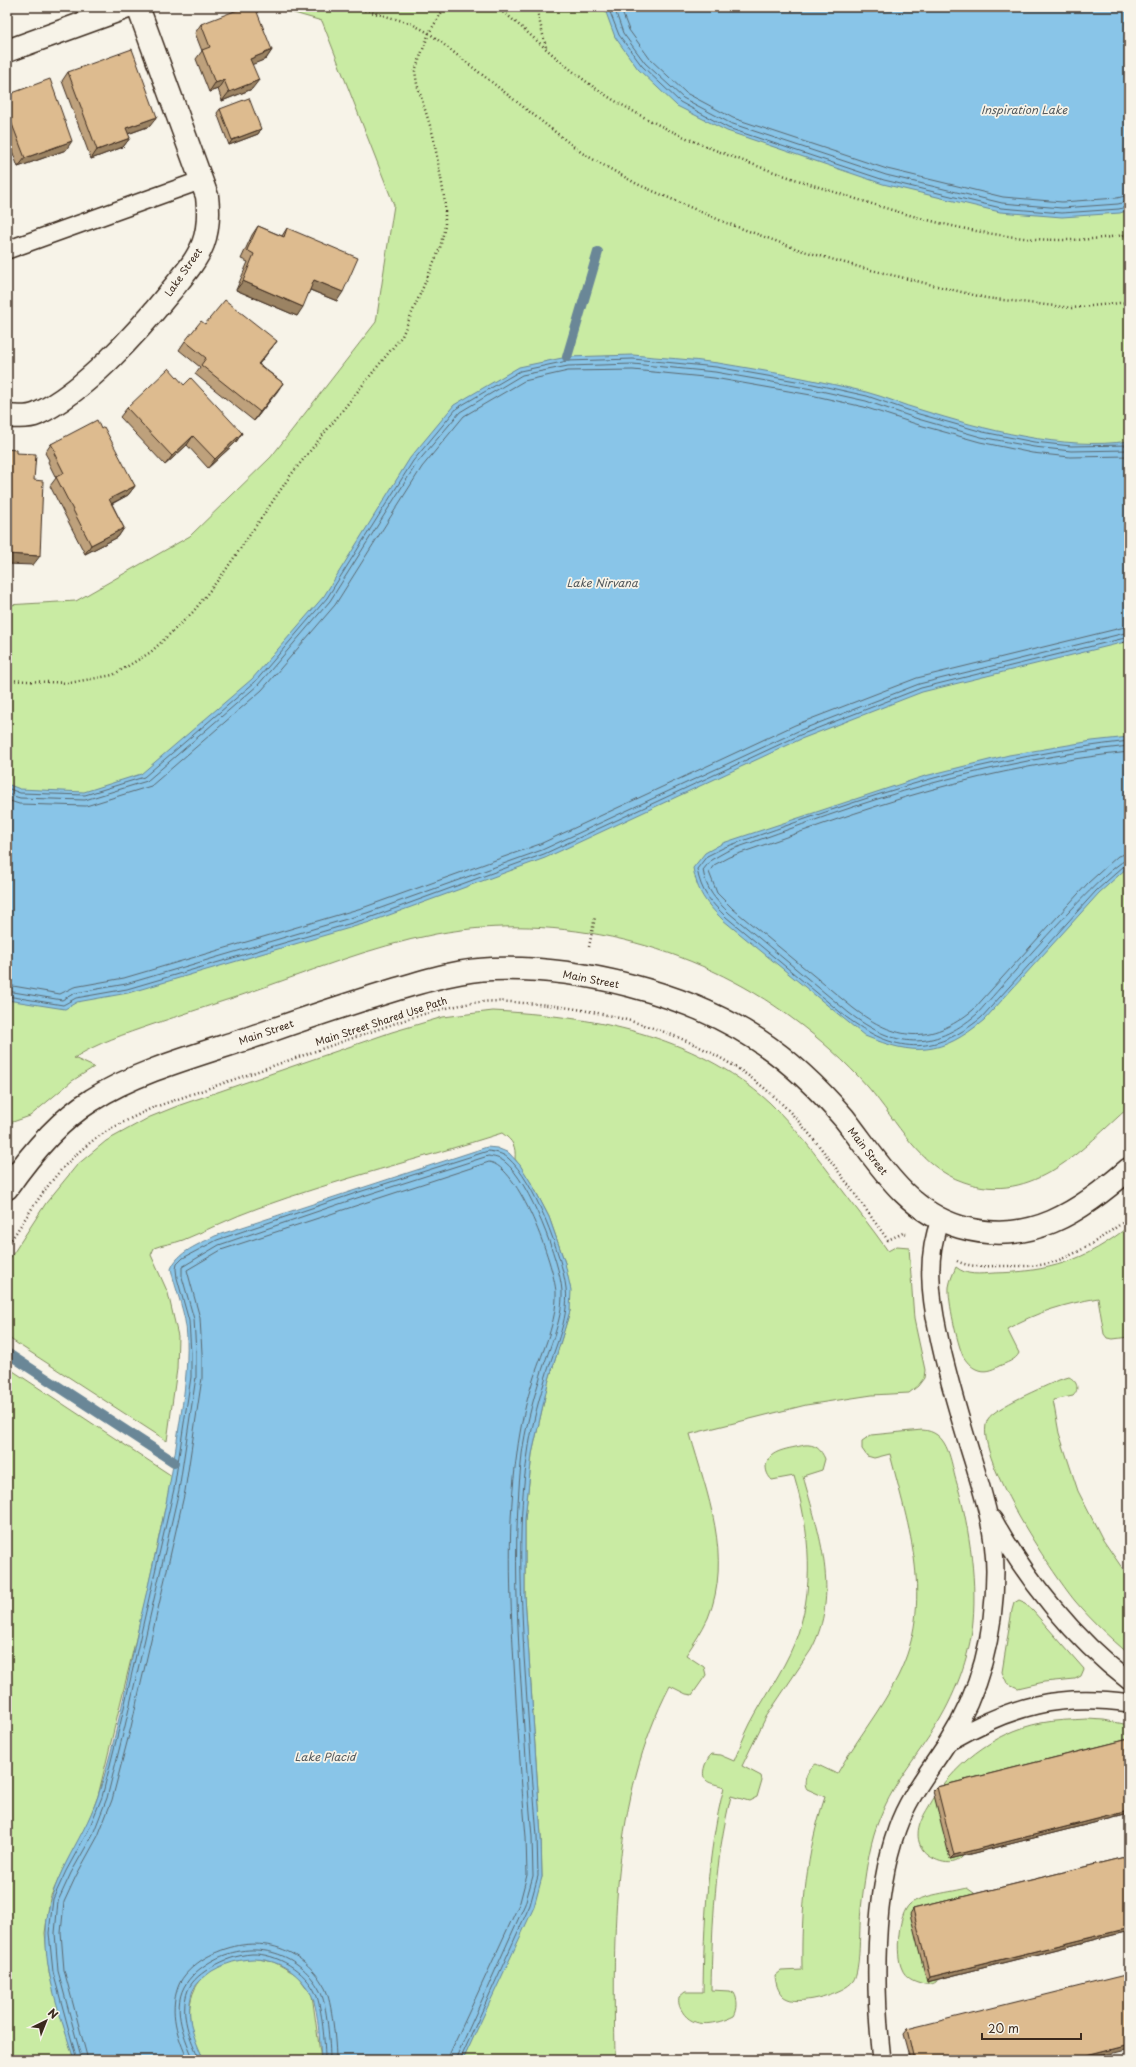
<svg xmlns="http://www.w3.org/2000/svg" width="1136" height="2067" viewBox="0 0 1136 2067" font-family="'Playpen Sans',sans-serif">
	<style>
		.green { fill: #c9eba3; stroke: #828a60 }
		.water { fill: #89c5e8; stroke: #6a8797 }
		.lines { fill: none; stroke-linecap: round; stroke-linejoin: round }
		.shore { stroke: #5a686f; stroke-width: 1 }
		.stream { stroke: #6a8797; stroke-width: 10 }
		.lane-casing { stroke: #3b2a1e; stroke-width: 20 }
		.street-casing { stroke: #3b2a1e; stroke-width: 25 }
		.secondary-casing { stroke: #3b2a1e; stroke-width: 25 }
		.path { stroke: #3b2a1e; stroke-width: 2.5; stroke-dasharray: 1 3; stroke-linecap: butt }
		.lane { stroke: #f7f3e8; stroke-width: 17 }
		.street { stroke: #f7f3e8; stroke-width: 22 }
		.secondary { stroke: #f7f3e8; stroke-width: 22 }
		.wall { fill: #bea17b; stroke: #3b2a1e }
		.shaded-wall { fill: #9b8364; stroke: #3b2a1e }
		.building { fill: #ddbb8f; stroke: #3b2a1e }
		.labels { text-anchor: middle; stroke-width: 3.5; stroke-linejoin: round; paint-order: stroke }
		.street-label { font-size: 10px; fill: #3b2a1e; stroke: #f7f3e8 }
		.water-label { font-size: 11px; font-style: italic; fill: #52585b; stroke: #f7f3e8 }
	</style>
	<rect width="100%" height="100%" fill="#f7f3e8"/>
	<filter id="ink" filterUnits="userSpaceOnUse"><feTurbulence type="fractalNoise" baseFrequency=".025" numOctaves="2"/><feDisplacementMap in="SourceGraphic" scale="8" xChannelSelector="R" yChannelSelector="G"/><feConvolveMatrix kernelMatrix="1 2 1 2 8 2 1 2 1" color-interpolation-filters="sRGB"/></filter>
	<g filter="url(#ink)">
		<g class="green">
			<path d="M273,7H1129V1107C1083,1148 1033,1206 964,1182C919,1167 898,1122 868,1087C846,1062 820,1039 793,1019C694,944 558,911 436,934C369,947 306,973 242,995C211,1005 181,1015 151,1025C125,1034 97,1043 74,1058L94,1067L72,1081L30,1116L7,1124V605L76,601L190,536L271,457L376,322L394,205L322,21Z"/>
			<path d="M493,1011C592,1016 693,1034 769,1102C795,1127 816,1155 837,1183C854,1206 872,1228 888,1251L897,1246L909,1247L914,1319L925,1370L924,1378L918,1386L909,1393L872,1395L806,1405L690,1434C707,1494 733,1557 708,1618C702,1631 694,1643 686,1655L704,1667L706,1675L692,1695L686,1694L670,1686C611,1799 613,1932 615,2057L589,2060H463L542,1877L541,1836L525,1596V1519L532,1454L548,1383L570,1311L565,1263L549,1217L533,1186L515,1159C516,1146 513,1141 502,1133C421,1159 338,1179 258,1208C232,1217 208,1230 183,1240C173,1244 163,1244 154,1248L151,1255L168,1293L178,1336L177,1369L167,1441L7,1337V1263L46,1203L77,1165L106,1141L150,1117L180,1105L392,1032L443,1017Z"/>
			<path d="M1129,1226V1337L1113,1339L1107,1338L1104,1334L1098,1298C1065,1304 1036,1312 1007,1329L1019,1353C1016,1360 1006,1363 999,1366C992,1370 984,1373 976,1369C971,1367 966,1361 963,1356C957,1343 948,1301 949,1287C950,1280 953,1274 956,1267C967,1276 979,1274 994,1273C1048,1272 1086,1261 1129,1226Z"/>
			<polygon points="7,1367 172,1476 146,1597 98,1796 85,1830 63,1869 50,1898 45,1933 49,1973 74,2060 7,2060"/>
			<path d="M1069,1377C1077,1381 1080,1389 1073,1396L1053,1400L1059,1433L1078,1491L1103,1540L1129,1578V1654C1110,1638 1091,1620 1075,1601C1053,1574 970,1451 988,1419C995,1407 1044,1387 1059,1380Z"/>
			<path d="M922,1430C947,1431 950,1457 955,1477C968,1519 977,1577 973,1621C970,1657 954,1698 934,1729C910,1767 888,1789 874,1834C867,1858 864,1884 861,1909C859,1925 861,1971 853,1981C845,1993 801,2005 788,1999C779,1996 776,1985 775,1976L781,1971L802,1970C801,1911 806,1853 825,1797L807,1789C802,1782 808,1768 816,1764L837,1774C856,1740 881,1710 898,1676C935,1601 909,1529 890,1454L874,1458L867,1456L862,1449V1441L871,1435Z"/>
			<path d="M804,1445C815,1444 821,1449 825,1459L822,1470L803,1476C819,1534 841,1594 811,1650L766,1717L742,1766L761,1776L762,1780L757,1797L749,1801L731,1796C715,1860 712,1925 711,1990L729,1991L734,1993C738,1999 738,2010 734,2016C718,2024 693,2030 682,2011C679,2006 678,2002 679,1997L685,1992H703C704,1923 707,1855 724,1787C711,1782 699,1784 705,1765C707,1761 708,1757 712,1754L720,1755L734,1761C739,1749 744,1736 750,1724C764,1697 782,1673 794,1644C816,1591 810,1530 794,1476L772,1480C768,1476 766,1472 766,1466C768,1449 791,1449 804,1445Z"/>
			<polygon points="1019,1600 1026,1603 1084,1669 1081,1676 1075,1679 1044,1682 1018,1688 1007,1683 1002,1672 1012,1610 1014,1603"/>
			<path d="M1087,1719L1104,1720L1129,1725V1787L964,1854C956,1870 931,1861 923,1850C913,1836 920,1821 928,1808C951,1766 994,1732 1041,1723C1056,1720 1071,1720 1087,1719Z"/>
			<path d="M967,1888L974,1893L980,1916L936,1982C931,1985 926,1985 921,1983C913,1981 905,1977 902,1969C895,1955 898,1914 910,1904C921,1895 953,1892 967,1888Z"/>
			<path d="M253,1958L274,1962L297,1975L312,1995L321,2060H204C200,2051 194,2041 192,2031C184,2000 196,1972 228,1963C236,1960 244,1959 253,1958Z"/>
		</g>
		<g class="water">
			<polygon points="604,7 1129,7 1129,210 1120,213 1062,217 1000,212 883,184 727,131 677,106 638,69 615,37"/>
			<path d="M633,355C661,358 690,359 718,363C767,371 817,380 866,392C885,397 903,405 921,410C982,429 1065,451 1129,441V641L922,692L801,739L545,858L370,922L128,993L77,1002L65,1009L7,1000V784L20,789L84,792L141,774L252,679L324,596L410,458L454,405L519,367L567,357Z"/>
			<path d="M1129,737V866L1099,893L984,1020C941,1056 914,1056 865,1036L723,920C705,902 698,893 693,868L705,853L723,843L925,776L1009,755L1092,741Z"/>
			<path d="M487,1147L497,1148L509,1153L520,1165L533,1186L549,1217L565,1263L571,1290L570,1311L548,1383L532,1454L525,1519V1596L541,1836L542,1877L534,1907L463,2060H321C320,2044 318,2006 311,1994C289,1956 248,1950 212,1971C205,1976 194,1985 192,1993C185,2018 194,2038 204,2060H74C62,2019 44,1975 46,1932C47,1879 82,1844 98,1796C117,1738 128,1675 141,1616C156,1553 170,1491 179,1427C184,1397 188,1367 187,1337C186,1313 176,1292 171,1269C177,1252 200,1244 215,1236Z"/>
		</g>
		<g class="lines">
			<g class="shore">
				<polyline points="608,7 619,35 642,66 680,102 728,128 884,180 1001,208 1062,213 1119,209 1129,206"/>
				<polyline points="614,7 623,33 645,63 683,98 730,123 886,175 1002,203 1062,208 1118,204 1129,201"/>
				<polyline points="620,7 629,30 650,59 686,93 733,118 887,169 1003,197 1062,202 1117,198 1129,195"/>
				<path d="M1129,741C1061,749 993,761 927,780C859,799 792,824 725,847L707,856L697,869C701,892 710,901 726,917L846,1017C894,1053 933,1057 981,1018L1096,891L1125,865L1129,864"/>
				<path d="M1129,746C1061,753 995,766 929,784C861,802 794,828 727,851L711,860L703,870C706,890 716,900 729,913L849,1013C895,1048 932,1052 977,1014C997,992 1110,860 1129,859"/>
				<path d="M1129,752C1062,759 995,772 930,790C862,809 796,834 729,857L714,865L709,872L717,893L733,909L853,1008C896,1041 930,1045 973,1010L1088,883L1118,856L1129,853"/>
				<polyline points="7,788 20,793 85,795 144,777 255,682 327,598 413,461 457,408 520,371 567,361 633,359 716,367 813,384 867,396 919,414 983,432 1034,442 1071,446 1129,445"/>
				<polyline points="7,794 20,798 85,800 147,781 258,685 330,601 417,463 460,412 522,375 568,366 633,364 715,372 812,389 866,401 918,419 981,437 1034,447 1071,451 1129,450"/>
				<polyline points="7,800 19,804 86,806 151,786 262,690 335,605 422,467 464,416 524,381 568,371 633,370 714,378 811,395 864,407 916,424 980,442 1032,453 1070,457 1129,456"/>
				<polyline points="7,985 60,994 74,987 124,978 365,907 540,844 795,725 917,678 1129,626"/>
				<polyline points="7,991 62,1000 75,993 126,984 367,913 542,850 798,731 919,684 1129,632"/>
				<polyline points="7,996 63,1005 76,998 127,989 369,918 544,854 800,735 921,688 1129,637"/>
				<path d="M77,2060L53,1972L49,1933L53,1899L66,1871L88,1831L102,1797L120,1725L174,1489L191,1377V1353L189,1321L177,1278L176,1269L177,1264L183,1258L217,1240L356,1193L488,1151C495,1152 502,1153 508,1158C534,1180 562,1255 566,1288C570,1321 552,1352 544,1383C537,1406 531,1430 528,1453C517,1520 521,1589 524,1656C528,1716 532,1776 537,1836L538,1876L530,1905L460,2060"/>
				<path d="M82,2060L58,1971L55,1933L58,1901L71,1873L93,1834L107,1798L125,1726L179,1490L196,1377V1353L194,1319L182,1277V1267L219,1245L357,1198L488,1156C494,1157 500,1158 505,1162C529,1181 560,1261 562,1291C563,1323 547,1351 539,1381C532,1404 525,1430 522,1454C514,1526 516,1597 520,1669C524,1725 527,1781 532,1837L533,1876L525,1904L455,2060"/>
				<path d="M88,2060L64,1970L61,1933L64,1902L76,1876L98,1836L112,1800L131,1727L185,1491L202,1378V1353L200,1318L187,1270L221,1250L489,1162C519,1166 554,1265 556,1292C557,1322 543,1350 534,1377C526,1401 520,1428 517,1453C507,1523 510,1594 514,1664C517,1722 521,1779 526,1837L527,1875L520,1902L450,2053L449,2060"/>
				<path d="M188,2060C177,2036 169,2012 178,1987C182,1975 195,1964 205,1958C249,1933 299,1941 325,1988C332,2001 336,2044 336,2060"/>
				<path d="M194,2060C185,2039 172,2010 184,1987C190,1976 200,1968 210,1962C249,1939 298,1949 320,1991C327,2003 330,2045 330,2060"/>
				<path d="M200,2060C190,2039 179,2014 188,1990C192,1980 203,1972 212,1967C224,1960 237,1955 252,1954C276,1953 306,1971 316,1994C322,2008 325,2044 325,2060"/>
			</g>
			<g class="stream">
				<polyline points="567,357 598,252"/>
				<polyline points="7,1353 174,1462"/>
			</g>
			<defs>
				<g id="lane">
					<polyline points="7,250 202,180"/>
					<path d="M993,1519C1026,1579 1074,1639 1129,1681"/>
					<path d="M950,1741C1011,1706 1058,1693 1129,1703"/>
					<path d="M882,2060C874,1989 873,1896 897,1829C908,1797 930,1770 948,1742C981,1690 995,1632 995,1571C995,1529 982,1490 970,1451C958,1412 946,1372 938,1332C930,1294 926,1257 940,1220"/>
				</g>
				<g id="street">
					<polyline points="7,51 128,7"/>
					<path d="M7,416C16,417 28,418 37,414C84,392 138,332 170,292C182,277 196,262 203,244C209,228 209,213 207,196L138,7"/>
				</g>
				<path id="secondary" d="M7,1188C30,1155 58,1121 92,1100C138,1070 209,1052 261,1034C306,1018 351,1003 397,989C428,980 459,970 492,969C578,966 685,992 758,1040C790,1061 819,1089 844,1118C877,1160 905,1211 960,1227C1030,1247 1079,1212 1129,1169"/>
			</defs>
			<use href="#lane" class="lane-casing"/>
			<use href="#street" class="street-casing"/>
			<use href="#secondary" class="secondary-casing"/>
			<g class="path">
				<polyline points="353,7 410,23 429,33 582,153 637,184 724,222 800,250 859,267 986,298 1072,308 1129,302"/>
				<path d="M492,7L506,14C544,46 580,82 624,106C683,141 757,167 822,188C921,220 1025,254 1129,234"/>
				<polyline points="536,7 546,47"/>
				<polyline points="7,680 69,683 113,675 151,652 193,612 225,571 290,476 402,336 440,248 445,226 445,203 442,184 433,135 417,84 415,71 429,33 445,7"/>
				<polyline points="589,947 595,917"/>
				<path d="M7,1246C31,1211 52,1173 86,1146C105,1130 130,1119 152,1108L416,1016C437,1011 458,1004 481,1002C499,1000 520,1003 538,1004C629,1013 724,1043 789,1111C826,1150 856,1197 888,1240L903,1233L906,1234"/>
				<path d="M957,1261C971,1268 985,1266 1001,1266C1017,1266 1035,1267 1050,1263C1080,1254 1104,1236 1129,1218"/>
			</g>
			<use href="#lane" class="lane"/>
			<use href="#street" class="street"/>
			<use href="#secondary" class="secondary"/>
		</g>
		<g class="wall">
			<polygon points="201,24 272,50 266,59 252,64 252,89 222,101 218,89 209,92 196,59 202,51 195,33"/>
			<polygon points="68,72 150,126 128,134 130,138 123,147 91,159 62,81"/>
			<polygon points="7,95 66,150 18,167 7,137"/>
			<polygon points="220,109 261,129 258,134 229,145 217,113"/>
			<polygon points="258,226 282,236 287,228 337,301 310,290 297,316 236,290 248,262 241,259 252,235"/>
			<polygon points="205,324 277,341 259,364 283,383 254,421 195,374 200,367 179,350 185,341"/>
			<polygon points="184,385 242,433 236,442 208,468 187,445 165,465 120,417 127,408"/>
			<polygon points="101,429 135,486 128,495 112,504 124,528 118,537 85,554 50,486 56,478 48,462 49,460 45,453 51,444"/>
			<polygon points="1129,1739 1129,1814 950,1859 933,1791 937,1787"/>
			<polygon points="1129,1856 1129,1931 927,1982 910,1914 913,1909"/>
			<polygon points="907,2029 1086,2060 910,2060 903,2034"/>
		</g>
		<g class="shaded-wall">
			<polygon points="272,50 266,59 244,68 250,59"/>
			<polygon points="224,80 218,89 209,92 215,83"/>
			<polygon points="259,80 252,89 222,101 229,92"/>
			<polygon points="157,117 150,126 119,137 126,128"/>
			<polygon points="261,129 258,134 229,145 232,140"/>
			<polygon points="130,138 123,147 91,159 97,150"/>
			<polygon points="72,141 66,150 18,167 25,158"/>
			<polygon points="314,280 343,292 337,301 308,289"/>
			<polygon points="243,281 303,307 297,316 236,290"/>
			<polygon points="277,341 270,350 252,373 258,364"/>
			<polygon points="283,383 277,392 254,421 260,412"/>
			<polygon points="242,433 236,442 208,468 215,459"/>
			<polygon points="193,436 187,445 165,465 172,456"/>
			<polygon points="135,486 128,495 103,508 109,499"/>
			<polygon points="124,528 118,537 85,554 91,545"/>
			<polygon points="7,554 40,556 33,565 7,564"/>
			<polygon points="1129,1811 1129,1814 950,1859 954,1855"/>
			<polygon points="1129,1928 1129,1931 927,1982 930,1977"/>
			<polygon points="1129,2045 1129,2049 1086,2060 1071,2060"/>
		</g>
		<g class="building">
			<polygon points="245,7 255,7 272,50 250,59 259,80 229,92 224,80 215,83 202,50 210,47 201,24"/>
			<polygon points="132,49 157,117 126,128 130,138 97,150 68,72"/>
			<polygon points="50,79 72,141 25,158 7,111 7,95"/>
			<polygon points="249,98 261,129 232,140 220,109"/>
			<polygon points="258,226 284,237 287,228 358,258 343,292 314,280 303,307 243,281 254,254 247,250"/>
			<polygon points="225,300 277,341 258,364 283,383 260,412 201,365 206,358 185,341 201,321 205,324"/>
			<polygon points="169,368 184,385 191,378 242,433 215,459 193,436 172,456 127,408"/>
			<polygon points="97,420 101,429 104,427 135,486 109,499 124,528 91,545 56,477 64,473 54,453 56,452 51,444"/>
			<polygon points="7,449 16,450 16,453 36,454 34,480 43,481 40,556 7,554"/>
			<polygon points="1129,1739 1129,1811 954,1855 937,1787"/>
			<polygon points="1129,1856 1129,1928 930,1977 913,1909"/>
			<polygon points="1129,1974 1129,2045 1071,2060 914,2060 907,2029"/>
		</g>
	</g>
	<g class="labels">
		<g class="street-label">
			<text transform="translate(183 272) rotate(-55)" y="4">Lake Street</text>
			<text transform="translate(591 979) rotate(11)" y="4">Main Street</text>
			<text transform="translate(381 1021) rotate(-18)" y="4">Main Street Shared Use Path</text>
			<text transform="translate(266 1032) rotate(-19)" y="4">Main Street</text>
			<text transform="translate(868 1151) rotate(52)" y="4">Main Street</text>
		</g>
		<g class="water-label">
			<text x="1024" y="114">Inspiration Lake</text>
			<text x="602" y="587">Lake Nirvana</text>
			<text x="325" y="1761">Lake Placid</text>
		</g>
	</g>
	<rect width="1136" height="2067" fill="none" stroke="#f7f3e8" stroke-width="24"/>
	<rect x="12" y="12" width="1112" height="2043" fill="none" stroke="#3b2a1e" stroke-width="1.5" filter="url(#ink)"/>
	<g transform="translate(46 2021) rotate(43)" stroke="#f7f3e8" stroke-width="3" paint-order="stroke">
	<path d="M0-3L7 15L0 10L-7 15Z" fill="#3b2a1e"/>
	<text y="-6" font-size="11" font-weight="bold" text-anchor="middle" fill="#3b2a1e">N</text>
	</g>
	<path d="M982 2033v6h99v-6" fill="none" stroke="#3b2a1e" stroke-width="2"/>
	<text x="988" y="2033" font-size="12" fill="#3b2a1e" stroke="#f7f3e8" stroke-width="3" paint-order="stroke">20 m</text>
</svg>
